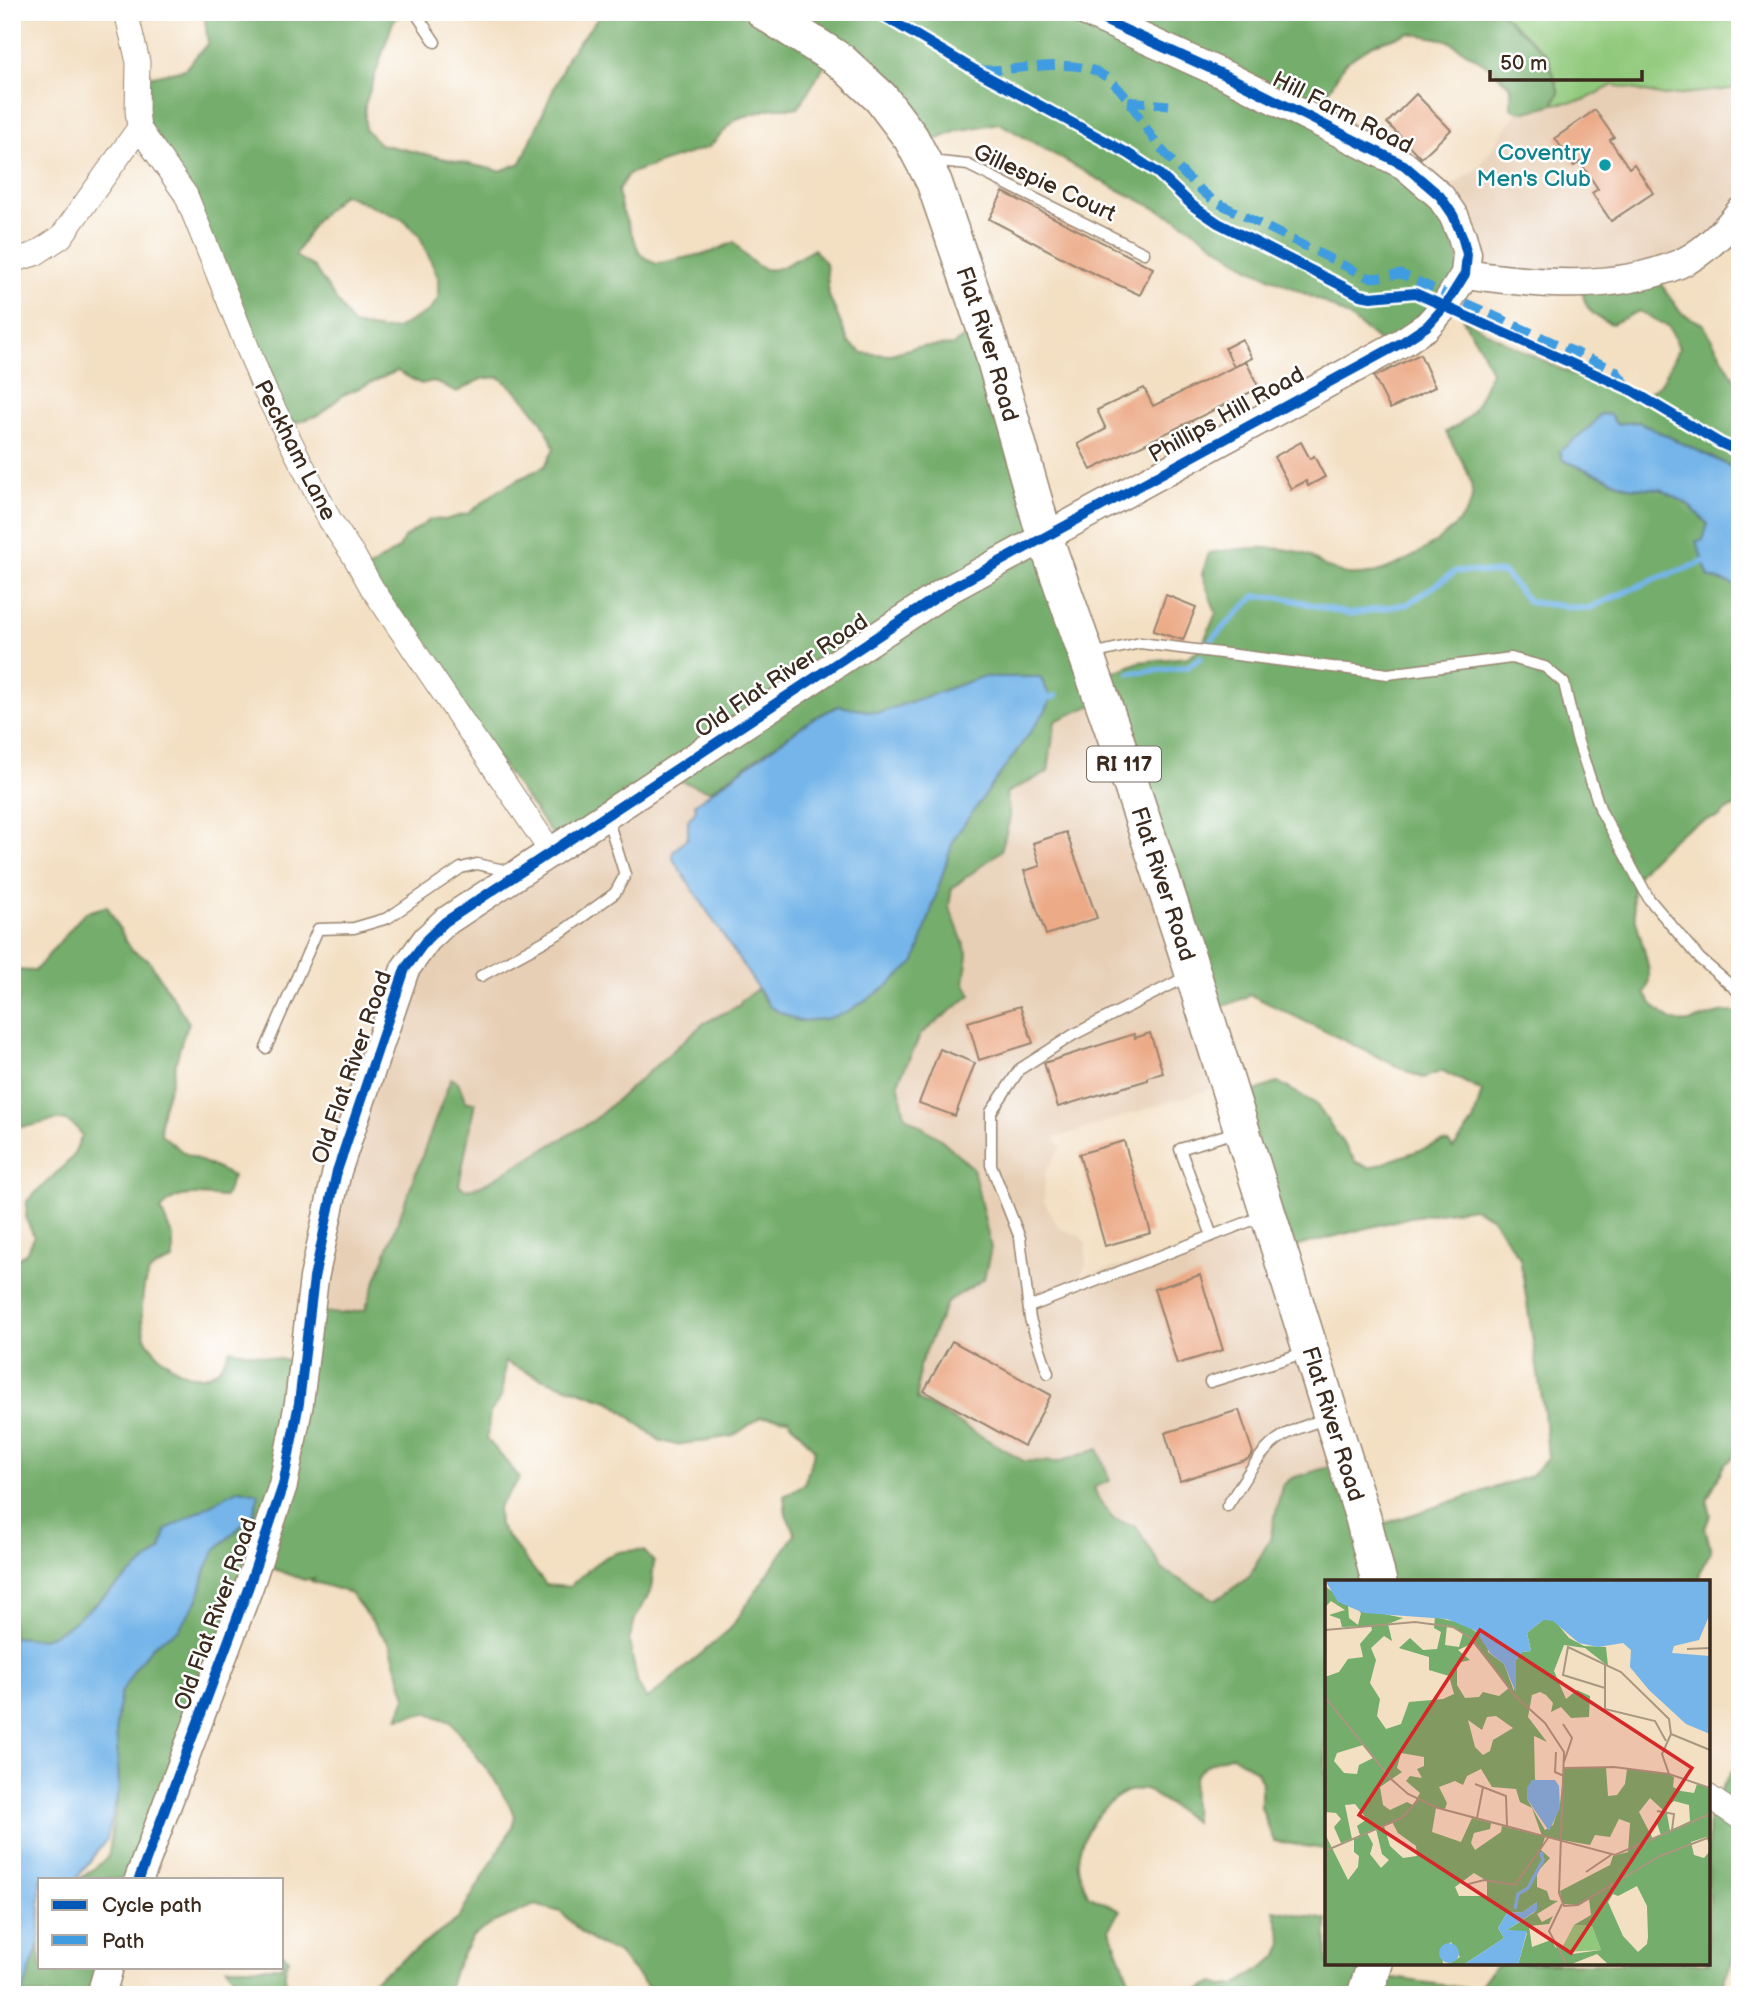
<svg xmlns="http://www.w3.org/2000/svg" width="1752" height="2007" viewBox="0 0 1752 2007" font-family="'Balsamiq Sans',sans-serif">
	<style>
		.built { fill: #e7cfb5 }
		.green { fill: #91c97c; stroke: #667a4d; stroke-width: 2 }
		.forest { fill: #74ad6c; stroke: #586c45; stroke-width: 2; fill-rule: evenodd }
		.water { fill: #75b5e9; stroke: #587084; stroke-width: 2 }
		.lines { fill: none; stroke-linecap: round; stroke-linejoin: round }
		.stream { stroke: #75b5e9; stroke-width: 6 }
		.building { fill: #ecaa87 }
		.service-casing { stroke: #978470; stroke-width: 13 }
		.minor-casing { stroke: #978470; stroke-width: 25 }
		.tertiary-casing { stroke: #978470; stroke-width: 31 }
		.primary-casing { stroke: #978470; stroke-width: 38 }
		.service { stroke: #fff; stroke-width: 10 }
		.minor { stroke: #fff; stroke-width: 23 }
		.tertiary { stroke: #fff; stroke-width: 28 }
		.primary { stroke: #fff; stroke-width: 35 }
		.quiet { stroke: #3f9ce0; stroke-width: 9; stroke-dasharray: 18 9; stroke-linecap: butt }
		.cycleway-casing { stroke: #fff; stroke-width: 15 }
		.cycleway { stroke: #0057b8; stroke-width: 10 }
		.culture-dot { fill: #0f9aa8; stroke: #fff; stroke-width: 2.5 }
		.labels { text-anchor: middle; stroke-width: 5; stroke-linejoin: round; paint-order: stroke }
		.shield { fill: #fff; stroke: #766a62; stroke-width: 2 }
		.shield-label { font-size: 21px; font-weight: bold; fill: #3b2a1e }
		.street-label { font-size: 23px; fill: #3b2a1e; stroke: #fff }
		.culture-label { font-size: 23px; fill: #0d838f; stroke: #fff; text-anchor: end }
		.inset-river { fill: none; stroke: #75b5e9; stroke-width: 3.5 }
		.inset-road { fill: none; stroke: #a99780; stroke-width: 2 }
		.view { fill: #d62828; fill-opacity: 0.15; stroke: #d62828; stroke-width: 3.5 }
		.inset-edge { fill: none; stroke: #3b2a1e; stroke-width: 3.5 }
	</style>
	<rect width="100%" height="100%" fill="#fff"/>
	<filter id="ink" filterUnits="userSpaceOnUse"><feTurbulence type="fractalNoise" baseFrequency=".0143" numOctaves="2"/><feDisplacementMap in="SourceGraphic" scale="14" xChannelSelector="R" yChannelSelector="G"/><feConvolveMatrix kernelMatrix="1 2 1 2 8 2 1 2 1" color-interpolation-filters="sRGB"/></filter>
	<filter id="wash" filterUnits="userSpaceOnUse"><feTurbulence type="fractalNoise" baseFrequency=".00686" numOctaves="4" result="noise"/><feDisplacementMap in="SourceGraphic" scale="28" xChannelSelector="R" yChannelSelector="G"/><feGaussianBlur stdDeviation="1.57" result="paint"/><feColorMatrix in="noise" values="0 0 0 0 0 0 0 0 0 0 0 0 0 0 0 0 0 1.4 0 .05"/><feComposite in="paint" operator="in"/></filter>
	<g filter="url(#wash)">
		<rect width="100%" height="100%" fill="#f3dfc2"/>
		<g class="built">
			<polygon points="1613,85 1664,96 1740,88 1740,209 1673,266 1481,279 1438,194 1478,168 1517,112 1524,113 1553,104 1585,100"/>
			<polygon points="1099,702 1226,1084 1055,1138 1061,1147 1045,1172 1044,1201 1059,1228 1080,1236 1086,1243 1086,1265 1080,1276 1273,1230 1342,1463 1283,1486 1270,1539 1249,1577 1216,1600 1163,1570 1136,1526 1113,1519 1098,1498 1094,1487 1098,1449 1058,1462 1024,1461 917,1399 919,1366 947,1302 984,1279 942,1140 905,1116 898,1082 921,1034 971,995 964,982 968,955 949,906 952,888 1001,851 1010,818 1006,793 1048,772 1055,721"/>
			<polygon points="669,777 710,791 695,804 696,810 688,820 688,837 673,852 673,859 757,989 742,1001 740,1005 704,1023 594,1120 484,1184 466,1190 459,1185 475,1102 467,1102 458,1082 451,1079 365,1310 339,1314 310,1310 403,968"/>
		</g>
		<polygon class="green" points="1500,12 1740,12 1740,88 1664,96 1613,85 1585,100 1553,104 1559,93 1548,56"/>
		<g class="forest">
			<path d="M204,12H400L393,22L365,105V129L380,144L500,171L521,163L569,54L603,12H1500L1548,56L1559,93L1553,104C1539,108 1523,117 1511,108V87L1491,68L1447,40L1409,33L1374,44L1344,64L1313,119L1438,194L1463,275L1386,347L1349,317L1323,302L1249,268L1177,219L1101,181L999,123L957,131L926,144L829,58L798,108H773L736,119L709,147L628,174L618,191L621,208L640,254L656,264L712,252L734,242C766,283 774,272 814,249L826,264L829,296L849,343L863,353L888,355L915,347L953,345L976,329L1095,680L1139,662L1187,657L1201,648L1216,613L1202,574L1209,553C1240,548 1273,544 1305,554C1310,555 1314,560 1318,562C1330,570 1344,575 1359,575C1389,576 1471,529 1472,496C1473,472 1456,453 1446,432C1476,417 1478,401 1491,372L1482,351L1462,318C1516,349 1582,381 1641,400L1662,382L1679,348L1669,327L1639,311L1612,324C1589,316 1583,305 1581,282L1654,274L1681,313L1703,324L1740,388V471L1638,422L1616,424L1609,415L1600,414L1593,424L1560,452L1564,461L1629,487L1660,489L1688,504L1708,524L1703,541H1697L1709,577L1732,584L1740,589V808L1736,806L1722,813L1720,817C1698,820 1675,834 1660,851C1653,858 1644,866 1638,875C1617,908 1664,969 1644,994C1687,1049 1696,1006 1740,1013V1453L1724,1465L1707,1500L1711,1514L1705,1527L1711,1551L1701,1569L1698,1582H1327L1325,1828L1327,1845L1323,1849L1274,1841L1261,1807V1781L1257,1771L1232,1755C1185,1771 1192,1775 1194,1822C1184,1815 1153,1792 1144,1790C1113,1784 1076,1836 1078,1864C1078,1873 1085,1886 1088,1895L1120,1910L1109,1928L1129,1979L1148,1995H651L647,1986L617,1952L597,1944L581,1932L561,1912L535,1905L495,1922L472,1937L454,1970L447,1995H353L458,1919L512,1828L515,1815L494,1779L451,1722L427,1713L398,1718L406,1697L390,1645L350,1593L311,1581L314,1578L304,1580L258,1563L136,1879H80L108,1858L119,1788L116,1726L120,1695L134,1670L154,1645L179,1628L198,1600L206,1568L216,1549L253,1515L161,1550L66,1628L43,1639L12,1637V1263L26,1253L34,1236L26,1219L27,1201L72,1158L82,1135C61,1103 41,1133 12,1125V970L35,971L84,913L107,906L131,950L148,959L189,1023C180,1040 178,1056 173,1075C168,1096 158,1113 161,1134L184,1153L233,1176L225,1197C202,1196 174,1188 161,1211L173,1237V1260C167,1262 158,1265 153,1269C140,1278 139,1328 147,1341C161,1361 195,1391 219,1368C223,1363 227,1355 230,1349L299,1363L310,1310L339,1314L365,1310L451,1078L458,1082L466,1102H475L459,1185L466,1190L484,1184L594,1120L704,1023L740,1005L741,1001L757,989L770,1007L845,1013L885,988L915,961L954,838L1046,710L1051,698L1040,677H982L879,713L838,706L812,719L710,791L669,777L561,847L363,572L399,548L404,538L431,519L445,520L469,513L498,490L545,466L554,448C546,420 522,394 499,377L481,379L457,392L433,381L421,384L397,371L343,395L319,415L283,427L189,205L139,131V79L185,69L208,43ZM343,194L403,219L419,235L438,277V299L430,310L396,329L382,330L353,325L314,267L295,256L315,221ZM1099,702L1205,1014L1251,995L1413,1074L1423,1078L1443,1071L1482,1091L1473,1122L1453,1149L1449,1143L1443,1142L1369,1168L1356,1162L1316,1104L1278,1082L1232,1100L1282,1250L1410,1217L1474,1208L1491,1217L1520,1258L1544,1412L1548,1458L1530,1476L1365,1530L1342,1463L1292,1478L1282,1486L1270,1539L1249,1577L1216,1600L1163,1570L1136,1526L1113,1519L1098,1498L1094,1487L1110,1481L1098,1449L1058,1462L1024,1461L917,1399L919,1366L947,1302L984,1279L991,1248L973,1168L942,1140L905,1116L898,1082L921,1034L971,995L964,982L968,955L949,906L952,888L1001,851L1010,818L1006,793L1048,772L1055,721ZM505,1362L541,1378L611,1402L659,1440L676,1445L733,1436L761,1417L788,1419L815,1450L804,1484L784,1496L786,1514L795,1534L730,1629L647,1700L638,1684L629,1642L635,1619L651,1590L654,1562L644,1551C607,1547 595,1564 569,1587L546,1585L499,1526L498,1507L520,1478L487,1439L490,1413L502,1396Z"/>
			<polygon points="1740,1759 1740,1945 1723,1982 1725,1995 1178,1995 1197,1991 1214,1982 1222,1986 1236,1985 1277,1957 1283,1943 1274,1910 1327,1920 1327,1963 1373,1963 1372,1975 1477,1990 1494,1967 1503,1963 1708,1963 1708,1798 1715,1799"/>
			<polygon points="40,1909 40,1967 107,1967 111,1995 12,1995"/>
			<path d="M282,1953L289,1959C282,1974 284,1982 294,1995H247L227,1967H282Z"/>
		</g>
		<g class="water">
			<polygon points="1600,414 1610,415 1616,424 1638,422 1740,471 1740,589 1732,584 1709,577 1696,541 1703,540 1708,524 1688,504 1660,489 1629,487 1563,460 1560,451 1593,424"/>
			<polygon points="982,677 1040,677 1051,698 1046,710 954,838 915,962 885,988 845,1013 825,1019 798,1021 770,1007 673,859 673,852 688,837 688,820 696,810 695,804 812,719 839,706 879,713"/>
			<polygon points="239,1489 259,1493 253,1515 216,1549 206,1568 198,1599 179,1629 154,1645 134,1670 120,1695 116,1726 119,1788 107,1839 76,1879 40,1879 40,1941 22,1995 12,1995 12,1637 43,1639 66,1628 161,1550 166,1530"/>
		</g>
		<g class="lines">
			<g class="stream">
				<polyline points="1208,643 1255,596 1285,598 1349,614 1408,604 1456,571 1504,573 1529,602 1587,609 1648,582 1703,562"/>
				<polyline points="1130,673 1187,667 1200,658"/>
				<polyline points="1051,698 1056,696"/>
			</g>
		</g>
		<g id="blocks">
			<g class="building">
				<polygon points="1416,94 1451,130 1421,158 1387,123"/>
				<polygon points="1595,110 1614,137 1610,140 1629,168 1634,164 1653,193 1611,221 1592,193 1598,189 1580,162 1574,166 1555,138"/>
				<polygon points="1003,192 1153,268 1140,295 1084,269 989,219"/>
				<polygon points="1242,339 1252,358 1234,367 1225,348"/>
				<polygon points="1420,354 1435,387 1390,409 1374,377"/>
				<polygon points="1246,361 1259,388 1091,470 1078,444 1106,429 1097,410 1144,388 1153,406"/>
				<polygon points="1301,442 1310,459 1314,456 1325,477 1308,486 1306,481 1291,489 1274,457"/>
				<polygon points="1166,595 1196,607 1183,640 1153,631"/>
				<polygon points="1066,832 1097,918 1046,935 1024,871 1040,866 1033,843"/>
				<polygon points="1020,1006 1033,1043 979,1060 968,1022"/>
				<polygon points="1150,1033 1163,1073 1148,1077 1148,1080 1058,1107 1044,1063 1134,1034 1135,1038"/>
				<polygon points="940,1049 975,1063 955,1116 919,1103"/>
				<polygon points="1124,1141 1151,1233 1105,1246 1079,1154"/>
				<polygon points="1200,1275 1223,1350 1177,1364 1154,1289"/>
				<polygon points="952,1341 1051,1395 1024,1446 924,1391"/>
				<polygon points="1239,1410 1253,1453 1248,1459 1180,1481 1165,1433"/>
			</g>
		</g>
	</g>
	<g filter="url(#ink)">
		<use href="#blocks" fill-opacity="0" stroke="#978470" stroke-width="2"/>
		<g class="lines">
			<defs>
				<g id="service">
					<polyline points="415,12 435,42"/>
					<polyline points="930,161 968,165 1144,253"/>
					<polyline points="1092,654 1140,643 1388,674 1511,658 1545,667 1564,683 1577,739 1601,811 1649,899 1700,959 1740,993"/>
					<polyline points="481,976 563,931 615,893 625,875 607,817"/>
					<polyline points="266,1048 318,929 354,928 388,918 461,868 477,864 513,872"/>
					<polyline points="1212,1236 1180,1149 1239,1131"/>
					<polyline points="1029,1307 1263,1216"/>
					<polyline points="1048,1373 1030,1319 1020,1238 991,1165 991,1112 1020,1069 1073,1035 1188,976"/>
					<polyline points="1210,1382 1307,1352"/>
					<path d="M1227,1506C1242,1484 1256,1456 1277,1440C1292,1429 1311,1424 1328,1418"/>
				</g>
				<g id="minor">
					<polyline points="126,12 138,62 137,111 139,128 186,195 265,391 330,520 354,556 372,588 552,853"/>
					<polyline points="12,261 35,254 61,237 139,128"/>
					<polyline points="1708,1796 1740,1818"/>
				</g>
				<g id="tertiary">
					<path d="M1465,274C1533,284 1613,292 1679,264C1703,254 1724,232 1740,212"/>
					<polyline points="139,1879 249,1586 283,1485 299,1403 314,1278 337,1171 405,969 427,939 445,922 946,591 1403,342 1427,326 1445,306 1465,274 1467,254 1462,236 1453,215 1440,196 1404,165 1229,77 1086,12"/>
					<polyline points="101,1995 109,1967"/>
				</g>
				<g id="primary">
					<path id="s1" d="M764,12L841,61L881,98L911,138L934,182L990,344L1045,538L1116,739L1184,945L1363,1518L1379,1582"/>
					<polyline points="1365,1995 1375,1963"/>
				</g>
			</defs>
			<use href="#service" class="service-casing"/>
			<use href="#minor" class="minor-casing"/>
			<use href="#tertiary" class="tertiary-casing"/>
			<use href="#primary" class="primary-casing"/>
			<use href="#service" class="service"/>
			<use href="#minor" class="minor"/>
			<use href="#tertiary" class="tertiary"/>
			<use href="#primary" class="primary"/>
			<g class="quiet">
				<path d="M983,70C1015,71 1058,60 1090,69C1123,79 1138,119 1157,144C1174,164 1193,185 1214,201L1365,276L1373,278L1401,274L1615,370L1627,385"/>
				<polyline points="1128,101 1169,105"/>
			</g>
			<defs>
				<g id="cycleway">
					<polyline points="877,12 975,70 1129,154 1158,173 1193,206 1218,223 1360,295 1371,297 1415,293 1631,390 1720,443 1740,452"/>
					<polyline points="139,1879 249,1586 283,1485 299,1403 314,1278 337,1171 405,969 427,939 445,922 946,591 1403,342 1427,326 1445,306 1465,274 1467,254 1462,236 1453,215 1440,196 1404,165 1229,77 1086,12"/>
				</g>
			</defs>
			<use href="#cycleway" class="cycleway-casing"/>
			<use href="#cycleway" class="cycleway"/>
		</g>
	</g>
	<circle class="culture-dot" cx="1605" cy="165" r="7"/>
	<g class="labels">
		<rect class="shield" x="1087" y="746.5" width="74" height="35" rx="5"/>
		<g class="shield-label">
			<text x="1124" y="771">RI 117</text>
		</g>
		<g class="street-label">
			<text transform="translate(1343 112) rotate(27)" y="8">Hill Farm Road</text>
			<text transform="translate(1045 182) rotate(25)" y="8">Gillespie Court</text>
			<text dy="8" stroke="none"><textPath href="#s1" startOffset="416">Flat River Road</textPath></text>
			<text transform="translate(1226 414) rotate(-29)" y="8">Phillips Hill Road</text>
			<text transform="translate(296 450) rotate(63)" y="8">Peckham Lane</text>
			<text transform="translate(781 675) rotate(-34)" y="8">Old Flat River Road</text>
			<text dy="8" stroke="none"><textPath href="#s1" startOffset="984">Flat River Road</textPath></text>
			<text transform="translate(351 1067) rotate(-71)" y="8">Old Flat River Road</text>
			<text dy="8" stroke="none"><textPath href="#s1" startOffset="1550">Flat River Road</textPath></text>
			<text transform="translate(215 1614) rotate(-70)" y="8">Old Flat River Road</text>
		</g>
		<g class="culture-label">
			<text x="1591" y="160">Coventry<tspan x="1591" dy="26">Men's Club</tspan></text>
		</g>
	</g>
	<g transform="translate(1325 1580)">
		<rect width="385" height="385" fill="#f3dfc2"/>
		<path d="M249,345L267,346L276,370L241,372L238,366Z" fill="#91c97c"/>
		<path d="M0,6L23,24L24,38L33,45L36,33L32,28L78,38L63,44L67,61L59,56L46,68L51,80L45,103L55,119L52,136L61,149L76,144L84,122L118,119L129,114L124,96L104,90V77L74,68L85,58L98,70L112,69L116,52L109,48L110,37L139,44L162,59L163,72L179,84L189,111L191,80L197,72L206,71L202,53L218,40H229L244,58L259,66L281,67L283,86L260,68L239,65L229,91L241,119L252,110L265,116L264,137L246,138L236,127L226,132L228,123L221,115L215,112L207,115L203,137L222,162L209,156L210,200L202,219L220,250L228,245L235,224L239,187H281L283,216L292,215L300,204L302,189L343,194L349,197L348,207L356,211L369,213L372,204L385,208V265L381,257L366,262L369,275L379,278L385,271V385H284L272,374L244,385H193L202,353L182,350L210,332L212,322L198,332L182,333L173,348L179,358L138,385H122L135,377L126,362L117,368L118,385H0V254L23,300L33,287L34,276L29,272V258L35,255L32,246L42,239L30,224L20,225L27,259L16,263L9,247L16,239L11,233L0,232V97L14,92L23,79L38,77L35,64L47,50L46,46L17,47L15,39L4,35L20,30L6,21L0,27ZM122,45L138,53L134,67L120,65ZM148,63L184,108L174,116L158,112L154,117L140,118L132,105V83L145,80L133,70ZM171,136L188,148L168,160L165,171L158,175L150,167L143,140L157,150L162,137ZM38,165L48,178L34,185L32,194L19,193L9,181L12,173ZM76,173L99,177V186L92,189L97,198L85,196L81,201L95,213L88,225L82,222L65,230L58,225L55,207L77,192L72,188ZM156,189L167,207L191,209L195,222L207,228L217,256L177,246L176,252L150,270L146,263L149,253L165,249L166,243L147,238L136,262L107,252L111,228L120,229L122,223L114,207L130,201L138,205L142,196ZM325,218L338,230L331,241L336,255L328,259L314,232ZM349,221L364,225L365,241L345,251L341,228ZM294,239L305,243L303,272L288,276L285,285L235,311L237,324L253,325L264,319L266,335L249,345L267,346L276,370L247,374L238,366L231,368L226,360L207,367L204,346L224,344L228,336L217,342L212,334L233,321L225,320L222,311L212,307V292L225,278L216,270L220,257L265,265L270,255L285,257ZM67,242L73,253L91,266L92,276L78,278L65,266L59,246ZM51,249L57,274L64,280L56,288L45,274L48,264L42,253ZM149,293L162,301V316H134L130,307ZM312,306L322,326L323,357L322,364L313,372L298,356L283,322L288,314L293,316Z" fill="#74ad6c" fill-rule="evenodd"/>
		<path d="M0,0H385L384,36L374,60L349,66L347,73L385,76V154L361,144L324,110L305,87L306,70L298,63L273,67L254,63L228,41L218,40L202,53L206,71L197,72L191,80V113L179,84L165,73L151,51L122,39L39,33L13,22ZM207,200H230L234,206L235,228L224,251L202,219V208ZM212,322V330L182,350L202,351L193,385H138L179,358L173,348L182,333L198,332ZM114 373a10 10 0 1 1 20 0a10 10 0 1 1-20 0Z" fill="#75b5e9"/>
		<path class="inset-river" d="M190,329L193,314L203,308L218,280L216,272"/>
		<path class="inset-road" d="M0,50L90,42L128,47L147,59L190,116L220,143L239,172L234,313L239,326L253,325L335,276L385,257M362,69L385,68M280,85V129L330,141L341,161M280,108L238,95L243,67L296,92L344,139L346,154M0,117L66,199L83,214L113,228L290,275L385,234M238,144L247,158L239,182M346,154L385,170M231,172L230,192L239,196M239,188L289,187L344,194L385,208M344,194L337,174L346,154M150,204L181,216L182,246M332,231L349,234L347,250M152,238L158,207M0,271L77,238L93,220M261,292L286,275M140,305L159,300L190,305L223,258M237,324L224,351L242,385"/>
		<path class="view" d="M155,50L367,188L246,373L34,235Z"/>
		<rect width="385" height="385" class="inset-edge"/>
	</g>
	<rect width="1752" height="2007" fill="none" stroke="#fff" stroke-width="42"/>
	<rect x="38" y="1878" width="245" height="91" fill="#ffffff" stroke="#b1aaa5" stroke-width="2"/>
	<rect x="52" y="1900" width="35" height="10" fill="#0057b8" stroke="#b1aaa5" stroke-width="2"/>
	<text x="102" y="1912" font-size="21" fill="#3b2a1e">Cycle path</text>
	<rect x="52" y="1935" width="35" height="10" fill="#3f9ce0" stroke="#b1aaa5" stroke-width="2"/>
	<text x="102" y="1948" font-size="21" fill="#3b2a1e">Path</text>
	<path d="M1490 70v10h152v-10" fill="none" stroke="#3b2a1e" stroke-width="3.5"/>
	<text x="1500" y="70" font-size="21" fill="#3b2a1e" stroke="#ffffff" stroke-width="5" paint-order="stroke">50 m</text>
</svg>
